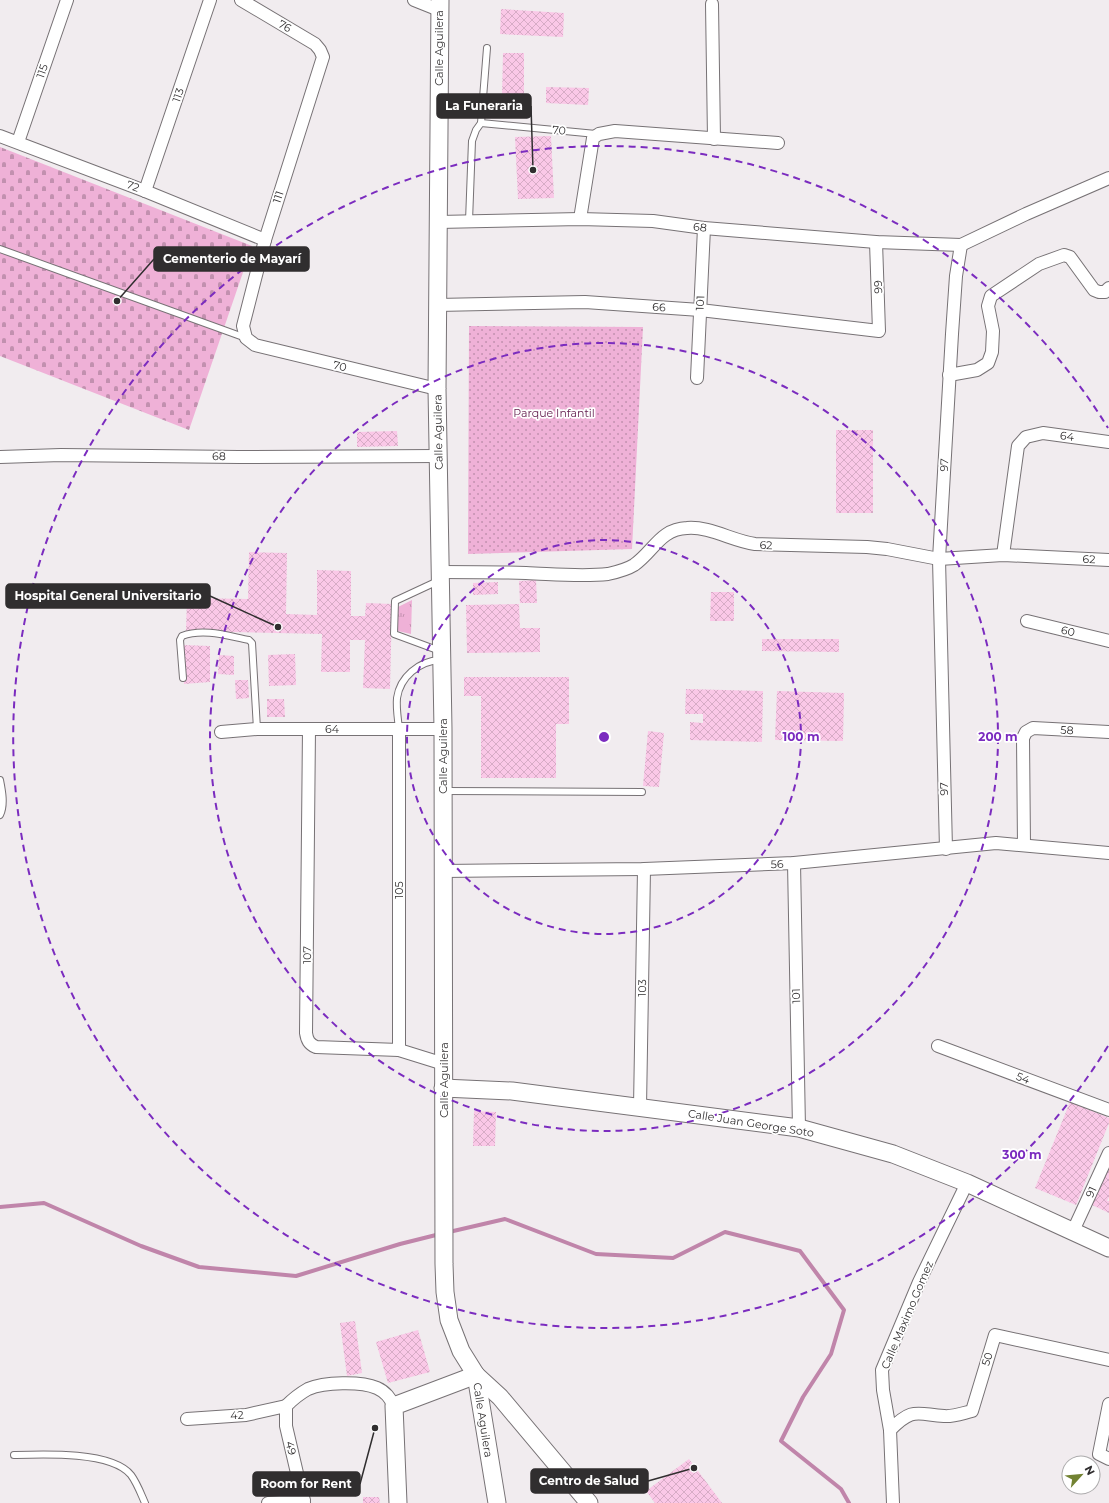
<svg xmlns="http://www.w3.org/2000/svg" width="1109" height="1503" viewBox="0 0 1109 1503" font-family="Montserrat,sans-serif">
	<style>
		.grass { fill: url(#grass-tufts) }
		.cemetery { fill: url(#cemetery-stones) }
		.park { fill: url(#park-dots) }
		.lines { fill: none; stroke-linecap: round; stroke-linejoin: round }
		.stream { stroke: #c085aa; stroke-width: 4 }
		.building { fill: url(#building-cross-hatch) }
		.lane-casing { stroke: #777275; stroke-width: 8 }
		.street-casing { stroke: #777275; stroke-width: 14 }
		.secondary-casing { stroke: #777275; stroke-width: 19 }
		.lane { stroke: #fff; stroke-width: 6 }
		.street { stroke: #fff; stroke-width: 12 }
		.secondary { stroke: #fff; stroke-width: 17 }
		.ring { fill: none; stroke: #7b2cbf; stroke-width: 2; stroke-dasharray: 7 5 }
		.labels { text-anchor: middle; stroke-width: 3.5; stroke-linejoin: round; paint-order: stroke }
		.street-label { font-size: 11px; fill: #302e2f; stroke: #fff }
		.park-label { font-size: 11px; fill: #662151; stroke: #fff }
		.centre { fill: #7b2cbf; stroke: #fff; stroke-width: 2 }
		.ring-label { font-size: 12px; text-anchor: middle; font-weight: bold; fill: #7b2cbf; stroke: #fff; stroke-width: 3.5; stroke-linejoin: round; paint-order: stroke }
		.leader { fill: none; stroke: #302e2f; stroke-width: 1.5 }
		.callout-dot { fill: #302e2f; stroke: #fff; stroke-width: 1.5 }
		.callout { fill: #302e2f; stroke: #302e2f; stroke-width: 1.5 }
		.callout-label { font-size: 12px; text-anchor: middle; font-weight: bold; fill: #fff }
	</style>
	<defs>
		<pattern id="grass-tufts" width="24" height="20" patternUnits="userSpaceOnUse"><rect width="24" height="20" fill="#efb1d7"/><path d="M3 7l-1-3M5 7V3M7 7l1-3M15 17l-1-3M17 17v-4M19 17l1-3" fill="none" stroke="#c290af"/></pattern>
		<pattern id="cemetery-stones" width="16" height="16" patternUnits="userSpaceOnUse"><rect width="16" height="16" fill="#efb1d7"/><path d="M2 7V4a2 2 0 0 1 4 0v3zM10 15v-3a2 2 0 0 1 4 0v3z" fill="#c290af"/></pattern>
		<pattern id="park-dots" width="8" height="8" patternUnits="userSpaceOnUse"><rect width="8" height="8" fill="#efb1d7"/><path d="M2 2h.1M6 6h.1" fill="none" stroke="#c290af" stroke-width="1.8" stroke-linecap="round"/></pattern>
		<pattern id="building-cross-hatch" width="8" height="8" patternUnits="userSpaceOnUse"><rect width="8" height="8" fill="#fac8e7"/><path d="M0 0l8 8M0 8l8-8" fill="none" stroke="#d7acc6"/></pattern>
	</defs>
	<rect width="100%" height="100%" fill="#f1ecef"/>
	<polygon class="grass" points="412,600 411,634 398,631 398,607"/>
	<polygon class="cemetery" points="0,147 252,246 189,430 0,356"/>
	<polygon class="park" points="469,326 643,327 632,549 468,554"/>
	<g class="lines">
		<g class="stream">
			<polyline points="0,1207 44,1203 141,1246 199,1267 296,1276 400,1244 440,1234"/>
			<polyline points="449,1232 505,1219 596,1254 673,1258 725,1232 800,1251 844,1310 831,1354 803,1397 781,1441 841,1489 849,1503"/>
		</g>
	</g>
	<g class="building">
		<polygon points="501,9 564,13 563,37 500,34"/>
		<polygon points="503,53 524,53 524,97 502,97"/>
		<polygon points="546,87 589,88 588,105 546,103"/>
		<polygon points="551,136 554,198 518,199 515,137"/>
		<rect x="836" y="430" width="37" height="83"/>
		<polygon points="397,431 398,446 357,447 357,432"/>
		<polygon points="249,552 287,553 286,614 317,615 317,570 351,571 351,616 365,616 366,603 392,604 390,689 363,688 365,640 350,640 350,672 321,672 322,634 186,631 187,598 248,599"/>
		<polygon points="536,580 537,603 520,603 519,581"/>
		<polygon points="498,582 498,594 473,595 473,583"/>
		<polygon points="711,592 734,592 734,621 710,621"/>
		<polygon points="519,604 520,628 540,628 540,652 467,653 466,605"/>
		<polygon points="762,639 839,639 839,652 762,651"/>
		<polygon points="183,645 210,646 210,682 184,684"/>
		<polygon points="295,654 296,685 269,686 268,655"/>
		<polygon points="219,655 234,656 234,675 218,674"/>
		<polygon points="464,677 569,677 569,724 556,724 556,778 481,778 481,696 464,696"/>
		<polygon points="235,680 248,680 249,698 236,699"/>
		<polygon points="686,689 763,691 762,742 690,740 690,722 703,723 703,714 685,714"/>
		<polygon points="777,691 844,693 843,741 775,740"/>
		<polygon points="267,699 284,699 285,717 267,717"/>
		<polygon points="648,731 664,733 659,787 643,786"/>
		<polygon points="1070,1102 1109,1118 1109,1123 1076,1205 1035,1188"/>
		<polygon points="474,1111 496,1112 495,1146 473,1146"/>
		<polygon points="1109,1166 1109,1197 1107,1201 1109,1201 1109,1213 1090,1204"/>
		<polygon points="355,1321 362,1373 347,1376 340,1323"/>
		<polygon points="418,1330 430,1372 388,1383 376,1342"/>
		<polygon points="689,1459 722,1503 655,1503 646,1491"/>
		<polygon points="363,1497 379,1497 380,1503 363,1503"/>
	</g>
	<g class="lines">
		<defs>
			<g id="lane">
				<polyline points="481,123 487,48"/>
				<polyline points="469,221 472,141 476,130 481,123 596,134"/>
				<polyline points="0,249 246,338"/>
				<polyline points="438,581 395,601 394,634 440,651"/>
				<path d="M183,678L180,640L182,636C204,628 228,636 249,640L252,643L257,729"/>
				<path d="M399,729C398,719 396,708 397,698C400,677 419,661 440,660"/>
				<path d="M0,780C2,790 5,805 0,815"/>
				<polyline points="444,791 642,792"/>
				<path d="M14,1455C42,1454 112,1451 131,1475C137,1483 141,1494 145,1503"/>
			</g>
			<g id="street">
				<polyline points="241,0 315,44 320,50 323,57 265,240 243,326 246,338 255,345 437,389"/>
				<polyline points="414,0 439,10"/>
				<polyline points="712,4 714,139"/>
				<polyline points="0,136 145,191 265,240"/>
				<polyline points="18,142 67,0"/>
				<polyline points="145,191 210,0"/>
				<polyline points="580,219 593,138 599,134 615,131 778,143"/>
				<polyline points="438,222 580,219 653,221 704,228 876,242 961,245 1026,214 1109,178"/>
				<polyline points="437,305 585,302 700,310 879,331 876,242"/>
				<polyline points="949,375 977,370 988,363 992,352 993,331 988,306 991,296 1039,264 1064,255 1070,257 1094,290 1099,292 1105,292 1109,288"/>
				<polyline points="697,378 704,228"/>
				<polyline points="0,457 61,455 239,457 438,456"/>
				<polyline points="1003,555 1018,446 1026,437 1043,433 1109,442"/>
				<path d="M440,572C469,572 497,572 526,573C553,574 581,577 608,574C617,572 626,570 634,565C654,551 660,529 687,528C709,526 733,541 755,544L867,547L887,549L939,559L1003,555L1109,560"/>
				<polyline points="1027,621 1109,641"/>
				<path d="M309,729L306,1033C307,1040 309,1044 316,1047L399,1050L444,1064"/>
				<polyline points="399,729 399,1050"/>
				<polyline points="221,732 257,729 443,729"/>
				<polyline points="1024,845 1023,738 1026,732 1033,728 1109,732"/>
				<polyline points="946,849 939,559 952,334 956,276 961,245"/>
				<polyline points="794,863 799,1128"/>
				<polyline points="443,871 644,869 794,863 996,843 1109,853"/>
				<polyline points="938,1046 1109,1110"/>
				<polyline points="640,1107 644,869"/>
				<polyline points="1073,1231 1109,1153"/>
				<polyline points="1109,1404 1099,1454 1109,1459"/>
				<polyline points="187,1419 246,1415 286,1406"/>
				<path d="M890,1430C913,1407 916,1414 944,1416C953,1417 963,1413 972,1411L995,1335L1109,1360"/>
				<polyline points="268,1503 304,1500"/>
				<path d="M304,1503L286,1426V1406C293,1399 299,1394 308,1389C324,1382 361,1381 377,1388C386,1392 390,1398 394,1406"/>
				<polyline points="893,1503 890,1430 883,1390 882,1370 919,1282 967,1183"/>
			</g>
			<g id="secondary">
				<polyline points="440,0 437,389 443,729 444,1264 445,1292 449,1320 461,1351 476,1375 497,1503"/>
				<polyline points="443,1088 512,1091 799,1128 893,1154 967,1183 1109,1248"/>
				<polyline points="476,1375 500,1397 589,1503"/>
				<polyline points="398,1503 394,1406 476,1375"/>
			</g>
		</defs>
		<use href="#lane" class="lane-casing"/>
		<use href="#street" class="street-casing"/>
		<use href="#secondary" class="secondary-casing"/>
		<use href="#lane" class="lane"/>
		<use href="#street" class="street"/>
		<use href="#secondary" class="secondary"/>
	</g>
	<g class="ring">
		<circle cx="604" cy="737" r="197"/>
		<circle cx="604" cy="737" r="394"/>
		<path d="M1108 1046A591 591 0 1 1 1108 428"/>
	</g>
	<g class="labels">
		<g class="street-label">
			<text transform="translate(285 26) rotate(30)" y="4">76</text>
			<text transform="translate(439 48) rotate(-90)" y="4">Calle Aguilera</text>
			<text transform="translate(42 71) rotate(-71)" y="4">115</text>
			<text transform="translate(178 95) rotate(-71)" y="4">113</text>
			<text transform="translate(559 130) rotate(5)" y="4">70</text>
			<text transform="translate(133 186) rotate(21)" y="4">72</text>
			<text transform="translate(278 197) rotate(-72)" y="4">111</text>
			<text transform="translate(700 227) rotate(6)" y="4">68</text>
			<text transform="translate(878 287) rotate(-92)" y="4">99</text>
			<text transform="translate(700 303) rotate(-87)" y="4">101</text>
			<text transform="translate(659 307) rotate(4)" y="4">66</text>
			<text transform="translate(340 366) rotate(14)" y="4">70</text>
			<text transform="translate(438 432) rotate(-91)" y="4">Calle Aguilera</text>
			<text transform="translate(1067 436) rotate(8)" y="4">64</text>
			<text transform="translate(219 456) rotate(1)" y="4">68</text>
			<text transform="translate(944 465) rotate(-87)" y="4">97</text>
			<text transform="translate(766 545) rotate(2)" y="4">62</text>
			<text transform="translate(1089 559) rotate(3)" y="4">62</text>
			<text transform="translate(1068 631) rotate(14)" y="4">60</text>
			<text x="332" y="733">64</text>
			<text transform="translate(1067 730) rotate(2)" y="4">58</text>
			<text transform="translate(443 756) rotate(-90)" y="4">Calle Aguilera</text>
			<text transform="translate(944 789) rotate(-91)" y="4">97</text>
			<text transform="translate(777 864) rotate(-2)" y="4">56</text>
			<text transform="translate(399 890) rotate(-90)" y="4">105</text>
			<text transform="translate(307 955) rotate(-89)" y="4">107</text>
			<text transform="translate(642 988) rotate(-89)" y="4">103</text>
			<text transform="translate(796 996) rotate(-91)" y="4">101</text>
			<text transform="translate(1023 1078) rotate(21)" y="4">54</text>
			<text transform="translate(444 1080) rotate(-90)" y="4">Calle Aguilera</text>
			<text transform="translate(751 1123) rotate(9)" y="4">Calle Juan George Soto</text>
			<text transform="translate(1091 1192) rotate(-65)" y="4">91</text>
			<text transform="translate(907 1315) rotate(-67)" y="4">Calle Maximo Gomez</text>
			<text transform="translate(987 1359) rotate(-73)" y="4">50</text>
			<text transform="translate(237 1415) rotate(-5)" y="4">42</text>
			<text transform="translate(483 1420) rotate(81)" y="4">Calle Aguilera</text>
			<text transform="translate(291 1448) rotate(76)" y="4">49</text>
		</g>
		<g class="park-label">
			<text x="554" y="417">Parque Infantil</text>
		</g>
	</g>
	<circle cx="604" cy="737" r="6" class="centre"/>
	<g class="ring-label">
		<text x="801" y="741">100 m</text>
		<text x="998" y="741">200 m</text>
		<text x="1022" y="1159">300 m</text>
	</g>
	<path class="leader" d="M533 170L531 106M117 301L154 259M278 627L210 596M694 1468L648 1481M375 1428L360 1484"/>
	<g class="callout-dot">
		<circle cx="533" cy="170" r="4"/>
		<circle cx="117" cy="301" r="4"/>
		<circle cx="278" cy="627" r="4"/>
		<circle cx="694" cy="1468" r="4"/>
		<circle cx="375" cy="1428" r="4"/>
	</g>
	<g class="callout">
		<rect x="437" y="94" width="94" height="24" rx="4"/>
		<rect x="154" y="247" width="155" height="24" rx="4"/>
		<rect x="6" y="584" width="204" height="24" rx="4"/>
		<rect x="531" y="1469" width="117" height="24" rx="4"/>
		<rect x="253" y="1472" width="107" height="24" rx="4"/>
	</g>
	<g class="callout-label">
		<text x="484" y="110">La Funeraria</text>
		<text x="232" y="263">Cementerio de Mayarí</text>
		<text x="108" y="600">Hospital General Universitario</text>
		<text x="589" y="1485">Centro de Salud</text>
		<text x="306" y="1488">Room for Rent</text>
	</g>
	<g transform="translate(1081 1475) rotate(63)"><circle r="19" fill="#ffffff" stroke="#acabac"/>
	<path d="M0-3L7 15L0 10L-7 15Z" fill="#728232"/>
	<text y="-6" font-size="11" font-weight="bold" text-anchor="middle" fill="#302e2f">N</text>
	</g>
</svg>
